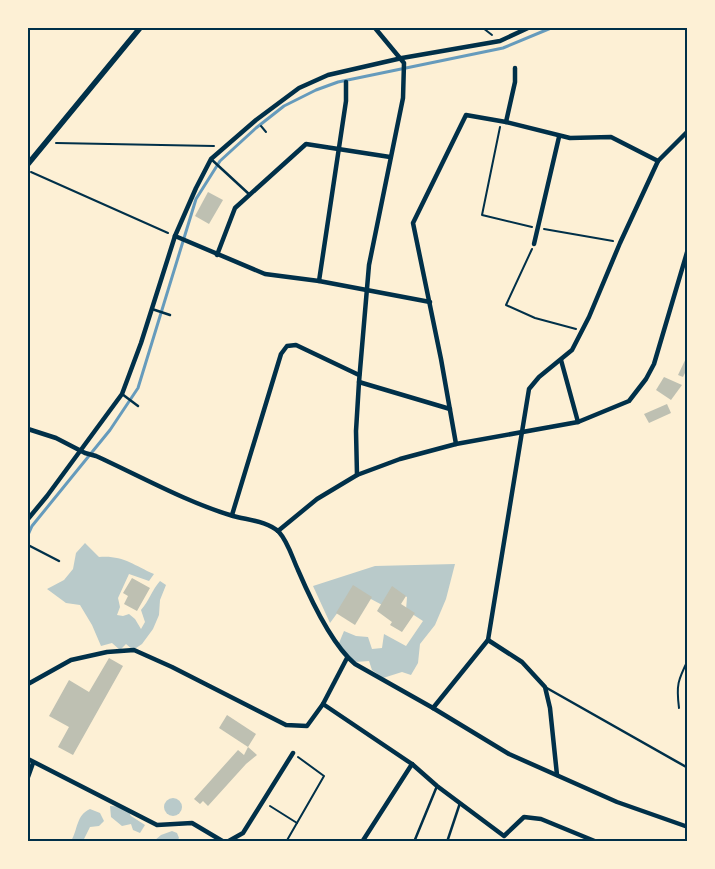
<svg xmlns="http://www.w3.org/2000/svg" width="715" height="869" viewBox="0 0 715 869" font-family="Montserrat,sans-serif">
	<style>
		.green { fill: #b9caca }
		.lines { fill: none; stroke-linecap: round; stroke-linejoin: round }
		.stream { stroke: #669bbc; stroke-width: 3 }
		.building { fill: #bec0b2 }
		.path { stroke: #003049; stroke-width: 2 }
		.service { stroke: #003049; stroke-width: 2.5 }
		.minor { stroke: #003049; stroke-width: 4.5 }
		.tertiary { stroke: #003049; stroke-width: 5.5 }
		.neatline { fill: none; stroke: #003049; stroke-width: 2 }
	</style>
	<rect width="100%" height="100%" fill="#fdf0d5"/>
	<g class="green">
		<path d="M85,543L99,557C123,555 133,565 154,574L149,581L129,574L118,598L120,607L117,615L123,616L129,614L135,619L141,629L145,622L141,610C149,601 152,590 160,581L166,585L160,600L159,615L153,629L142,644L133,650L126,644L120,650L112,643L101,646L92,625L80,605L66,603L47,589L64,580L73,569L76,553Z"/>
		<polygon points="455,564 446,599 435,625 420,644 418,663 411,675 402,672 383,678 372,670 369,661 355,662 343,655 339,643 344,631 356,636 368,637 372,649 382,648 384,634 406,646 423,621 406,610 407,597 399,593 386,607 354,590 330,623 313,586 375,566"/>
		<circle cx="173" cy="807" r="9"/>
		<polygon points="110,806 126,807 131,816 145,825 140,833 133,830 131,824 122,826 111,817"/>
		<path d="M90,809L100,813L104,821L99,826L90,827L83,841H71C78,830 76,815 90,809Z"/>
		<polygon points="172,831 177,833 179,838 177,841 154,841 161,835"/>
	</g>
	<g class="lines">
		<polyline class="stream" points="28,535 32,526 110,430 138,388 196,199 220,161 256,128 284,106 316,90 338,82 503,48 551,28"/>
	</g>
	<g class="building">
		<polygon points="208,192 223,200 209,224 195,216"/>
		<polygon points="688,354 688,367 683,377 678,375"/>
		<polygon points="664,377 682,385 671,400 656,390"/>
		<polygon points="667,404 671,413 649,423 644,414"/>
		<polygon points="132,578 150,588 137,611 124,604 128,596 123,593"/>
		<polygon points="353,585 372,597 355,625 336,613"/>
		<polygon points="392,586 406,596 401,604 415,613 402,632 390,625 392,622 377,611"/>
		<polygon points="109,658 123,666 73,755 58,747 69,727 49,716 69,680 89,692"/>
		<polygon points="227,715 256,734 248,747 219,728"/>
		<polygon points="248,747 257,755 246,764 208,806 203,801 200,804 194,799 238,750 244,755"/>
	</g>
	<g class="lines">
		<g class="path">
			<polyline points="483,28 492,35"/>
			<polyline points="261,126 266,132"/>
			<polyline points="500,127 482,215 532,227"/>
			<polyline points="56,143 214,146"/>
			<polyline points="31,172 168,233"/>
			<polyline points="544,229 613,241"/>
			<polyline points="532,249 506,305 535,318 576,329"/>
			<path d="M679,708C676,685 678,680 688,660"/>
			<polyline points="270,806 297,823"/>
			<polyline points="286,842 324,776 298,757"/>
		</g>
		<g class="service">
			<polyline points="211,159 250,195"/>
			<polyline points="152,309 170,315"/>
			<polyline points="122,394 138,406"/>
			<polyline points="28,545 59,561"/>
			<polyline points="545,687 688,768"/>
			<polyline points="414,842 437,786"/>
			<polyline points="447,842 460,803"/>
		</g>
		<g class="minor">
			<polyline points="506,122 515,82 515,68"/>
			<polyline points="175,236 265,274 319,281 430,302"/>
			<polyline points="534,244 559,137"/>
			<polyline points="217,255 235,208 306,144 390,157"/>
			<polyline points="319,281 346,101 346,82"/>
			<polyline points="561,360 578,422"/>
			<polyline points="359,382 450,409"/>
			<path d="M28,429L56,438L85,453L96,456C140,476 186,502 233,516C247,520 268,521 279,532C288,542 292,557 298,570C310,598 331,644 355,664L433,708L509,754L617,802L688,827"/>
			<polyline points="456,444 441,359 413,223 466,115 506,122 570,138 611,137 658,161"/>
			<polyline points="357,475 356,431 359,382 369,265 403,98 404,63 375,28"/>
			<polyline points="232,515 281,354 287,346 296,345 359,375"/>
			<polyline points="28,519 47,496 122,394 141,343 175,236 196,188 211,159 256,120 299,88 328,75 402,58 500,41 528,28"/>
			<polyline points="278,531 317,499 357,475 400,459 456,444 578,422 629,401 646,379 654,364 688,249"/>
			<polyline points="488,640 522,662 545,687 550,708 557,775"/>
			<polyline points="28,684 71,660 107,652 134,650 172,667 286,725 307,726 323,704 412,764 437,786 504,836 524,817 541,819 597,842"/>
			<polyline points="323,704 347,658"/>
			<polyline points="433,708 488,640 529,389 539,377 572,350 589,317 620,243 658,161 688,131"/>
			<polyline points="28,759 157,825 192,823 224,842"/>
			<polyline points="28,777 33,763"/>
			<polyline points="227,842 243,833 293,753"/>
			<polyline points="362,842 412,764"/>
		</g>
		<polyline class="tertiary" points="28,164 140,28"/>
	</g>
	<rect width="715" height="869" fill="none" stroke="#fdf0d5" stroke-width="58"/>
	<rect x="29" y="29" width="657" height="811" class="neatline"/>
</svg>
